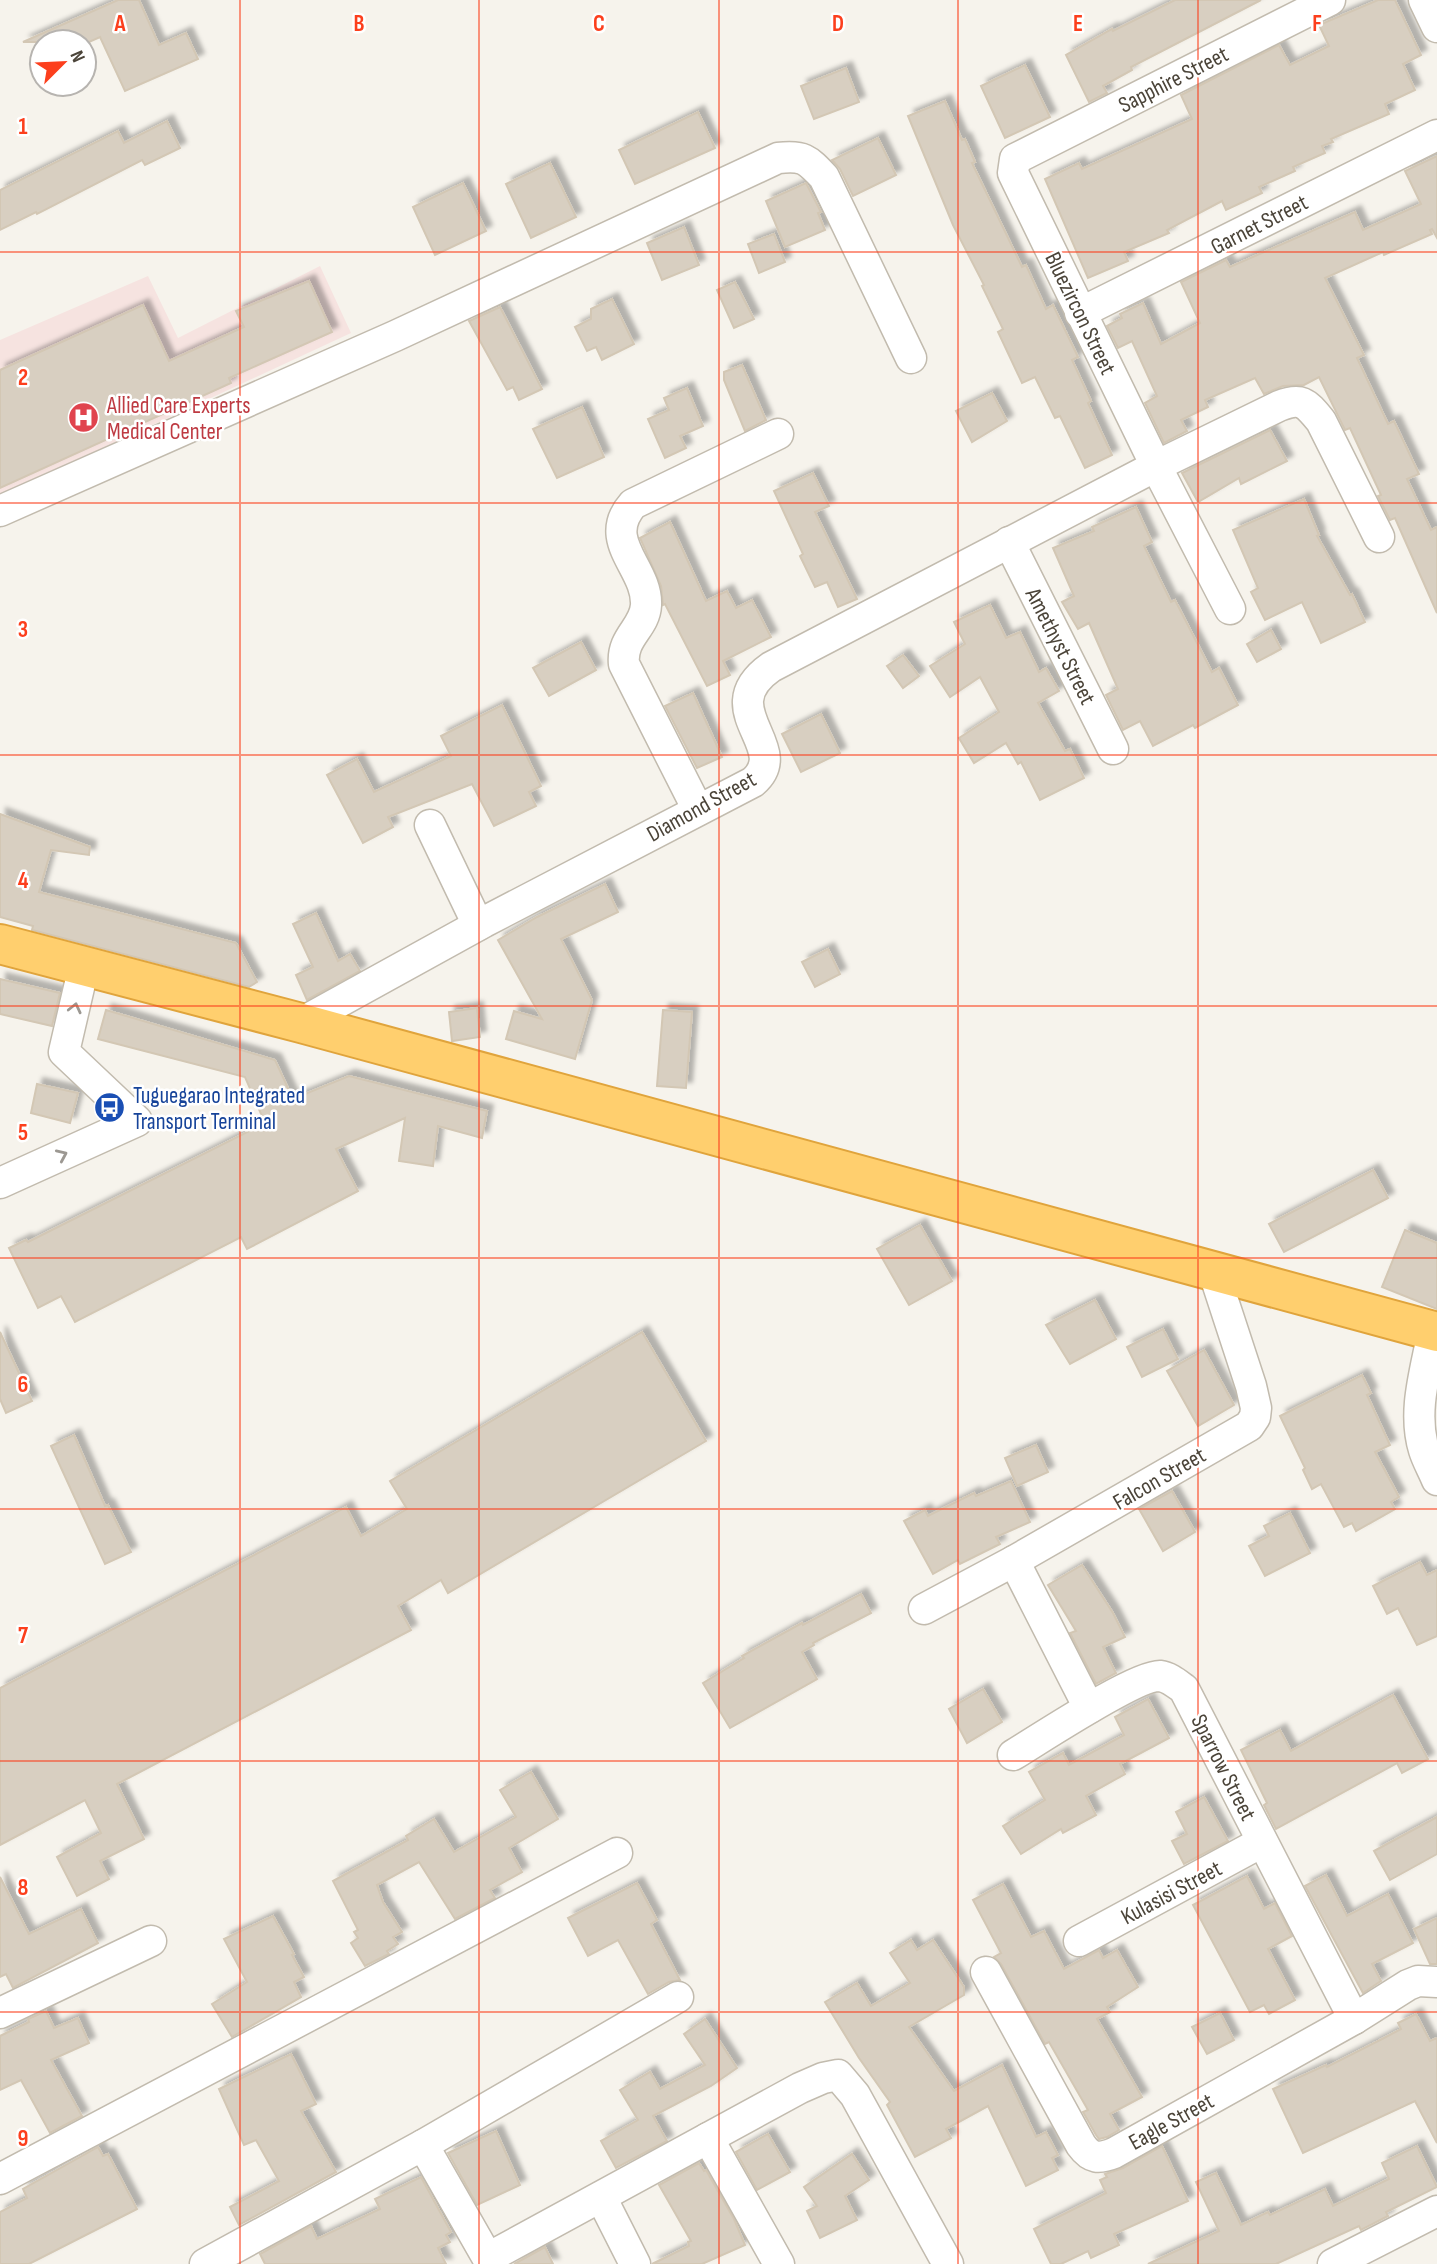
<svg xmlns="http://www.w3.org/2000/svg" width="1437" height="2264" viewBox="0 0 1437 2264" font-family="'Sofia Sans Condensed',sans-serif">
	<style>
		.medical { fill: #f6e3e0 }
		.building { fill: #d8cfc1; stroke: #d3c7b4; stroke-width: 2; filter: url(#shadow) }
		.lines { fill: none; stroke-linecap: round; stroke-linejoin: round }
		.minor-casing { stroke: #c2bbae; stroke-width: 33 }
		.highway-casing { stroke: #e0a43c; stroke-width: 42 }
		.minor { stroke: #fff; stroke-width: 30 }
		.highway { stroke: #ffcf6e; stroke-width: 38 }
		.oneway { stroke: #9c9892 }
		.grid { fill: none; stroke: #fc3f1d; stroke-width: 2; stroke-opacity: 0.55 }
		.labels { text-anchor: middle; stroke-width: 5; stroke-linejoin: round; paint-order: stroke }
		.street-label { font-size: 23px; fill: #4b4439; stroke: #fff }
		.health-label { font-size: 23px; fill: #be3a42; stroke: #fff; text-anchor: start }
		.transit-label { font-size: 23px; fill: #164399; stroke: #fff; text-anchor: start }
		.grid-label { font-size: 23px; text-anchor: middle; font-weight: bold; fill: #fc3f1d; stroke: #fff; stroke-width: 5; stroke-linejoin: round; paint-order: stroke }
	</style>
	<defs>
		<filter id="shadow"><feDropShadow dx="6" dy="-6" stdDeviation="2" flood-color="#0004"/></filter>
	</defs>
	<rect width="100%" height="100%" fill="#f6f3ec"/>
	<polygon class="medical" points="320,266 351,333 0,496 0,340 148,276 178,338"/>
	<g class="building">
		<polygon points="118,0 139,0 159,45 186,33 198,59 125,91 100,37 89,42 23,42"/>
		<polygon points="1175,0 1261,0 1131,67 1132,70 1103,86 1107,93 1089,102 1066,55 1112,29 1113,31"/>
		<polygon points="1378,0 1395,0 1421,55 1403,64 1415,90 1385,104 1389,114 1331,139 1333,142 1322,146 1325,153 1293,167 1295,171 1259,187 1262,193 1226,210 1222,201 1167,230 1169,233 1124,252 1128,261 1088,278 1045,179 1079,163 1082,169 1192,119 1181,95 1279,45 1290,65 1329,46 1319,25"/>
		<polygon points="1025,65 1050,117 1005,138 981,86"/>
		<polygon points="846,68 859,102 814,119 801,86"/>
		<polygon points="945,101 962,140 965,139 975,162 972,163 1022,267 1026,265 1046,309 1053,305 1078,357 1072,360 1091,401 1088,403 1112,455 1085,468 1060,416 1055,418 1035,377 1022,383 998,332 1003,329 982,286 984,285 953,225 908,116"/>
		<polygon points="698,112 715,148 635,184 619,150"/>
		<polygon points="167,121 180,148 145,165 142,160 37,214 36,212 0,230 0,190 118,131 124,143"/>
		<polygon points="878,138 896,175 853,196 840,169 832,160"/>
		<polygon points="1437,156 1437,238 1432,229 1430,230 1432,234 1384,255 1383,252 1325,278 1364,355 1357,358 1388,424 1394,421 1419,474 1407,479 1431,530 1437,527 1437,613 1395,518 1390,520 1378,496 1381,495 1350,428 1345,430 1319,377 1304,385 1283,386 1264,394 1255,378 1205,400 1208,407 1181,420 1187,431 1164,443 1145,403 1157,396 1132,341 1118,348 1107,326 1122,318 1120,314 1143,303 1161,344 1200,323 1181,282 1226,260 1230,267 1355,212 1363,230 1421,204 1405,171"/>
		<polygon points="550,163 576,217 531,238 506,184"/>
		<polygon points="463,183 486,231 435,255 413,207"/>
		<polygon points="806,183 821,212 818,213 825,230 785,247 766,201"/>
		<polygon points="684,227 699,265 662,280 647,243"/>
		<polygon points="774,234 785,262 759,273 748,244"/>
		<polygon points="309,281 332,332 229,378 231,383 0,488 0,370 143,305 169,361 244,327 236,311"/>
		<polygon points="735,282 754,319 734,328 717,290"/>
		<polygon points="612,299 634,344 602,360 596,347 587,351 575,327 591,319 591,309"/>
		<polygon points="500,307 542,389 519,400 513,387 507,390 469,321"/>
		<polygon points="742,365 766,420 745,431 724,380 724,372"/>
		<polygon points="687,388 703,426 680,436 686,448 665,458 648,419 669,410 664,398"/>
		<polygon points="992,393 1007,421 972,442 956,411"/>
		<polygon points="582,407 604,457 557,478 533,429"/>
		<polygon points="1270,430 1287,461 1241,484 1239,478 1198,502 1182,473"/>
		<polygon points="813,473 829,506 815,512 857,599 838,607 827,582 815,587 800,556 803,554 774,491"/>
		<polygon points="1304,499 1319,535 1317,536 1350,595 1352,594 1365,622 1321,643 1302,602 1265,620 1251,592 1258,588 1233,530"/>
		<polygon points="1136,507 1152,542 1144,546 1171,602 1175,600 1212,672 1219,668 1238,705 1195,728 1193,725 1153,746 1140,721 1123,730 1106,695 1118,689 1089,623 1078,629 1062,602 1074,596 1053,548 1094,531 1092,527"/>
		<polygon points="670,522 706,601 727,591 736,608 752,600 771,637 723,661 730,675 707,686 665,604 663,605 661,586 640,538"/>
		<polygon points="990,605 1006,638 1020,632 1039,672 1046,668 1059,691 1038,703 1065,751 1070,749 1084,778 1040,800 1021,762 1018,764 1006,743 974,763 959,738 999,712 980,677 950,697 930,666 965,644 954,622"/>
		<polygon points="1271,630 1281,649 1257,662 1247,644"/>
		<polygon points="581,642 596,670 549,696 533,668"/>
		<polygon points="903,655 919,676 903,688 887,666"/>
		<polygon points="693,693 722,757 697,768 665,706"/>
		<polygon points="502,705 541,786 529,792 536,806 494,826 472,784 388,817 393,827 363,843 327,775 357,759 374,792 451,756 441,736"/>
		<polygon points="821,714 840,753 801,772 782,734"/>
		<polygon points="0,814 90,847 89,855 51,850 39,892 236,943 257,982 249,987 32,930 33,926 0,917"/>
		<polygon points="605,884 618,912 561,939 592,1000 575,1059 506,1039 514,1011 542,1019 498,940 537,917"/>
		<polygon points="316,913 338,961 350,954 360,971 307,1000 296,975 313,967 293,924"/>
		<polygon points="828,949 840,974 815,987 802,962"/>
		<polygon points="0,979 60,993 52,1026 0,1014"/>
		<polygon points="477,1008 480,1037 452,1041 449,1012"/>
		<polygon points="106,1010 275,1060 293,1099 349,1076 487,1111 482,1138 438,1126 433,1166 399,1161 405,1118 336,1149 358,1191 247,1249 241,1237 75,1322 61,1296 38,1308 9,1248 26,1240 28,1242 265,1123 245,1077 98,1039"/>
		<polygon points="663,1010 692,1012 686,1088 657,1086"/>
		<polygon points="37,1084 78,1093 70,1123 31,1113"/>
		<polygon points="1373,1170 1388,1198 1284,1252 1269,1224"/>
		<polygon points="920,1225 952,1281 909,1305 877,1249"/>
		<polygon points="1405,1230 1437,1243 1437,1309 1382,1287"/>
		<polygon points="1095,1300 1116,1339 1070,1364 1046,1325"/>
		<polygon points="1163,1329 1178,1359 1142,1377 1127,1347"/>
		<polygon points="0,1332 32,1401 6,1413 0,1399"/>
		<polygon points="642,1332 706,1441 448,1593 441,1580 398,1606 411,1630 117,1784 144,1839 100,1861 109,1879 77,1896 57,1857 101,1833 85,1800 0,1845 0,1688 346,1507 361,1536 407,1509 390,1481"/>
		<polygon points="1204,1350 1234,1405 1198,1426 1167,1371"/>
		<polygon points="1362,1375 1371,1393 1367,1395 1390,1445 1375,1452 1399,1497 1391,1502 1395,1509 1356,1531 1352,1523 1344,1527 1321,1484 1312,1489 1303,1470 1305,1468 1280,1416"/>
		<polygon points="74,1435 105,1506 108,1505 131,1552 105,1564 51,1446"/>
		<polygon points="1036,1445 1048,1472 1017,1486 1005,1458"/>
		<polygon points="1011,1481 1030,1522 996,1537 1000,1544 960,1564 958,1560 933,1574 904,1521 925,1510 928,1516 974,1493 976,1496"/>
		<polygon points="1172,1491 1195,1532 1163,1551 1139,1509"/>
		<polygon points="1290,1513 1310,1553 1265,1576 1249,1546 1269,1536 1264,1526"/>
		<polygon points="1420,1562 1427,1575 1437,1570 1437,1636 1417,1645 1398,1608 1387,1614 1373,1586"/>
		<polygon points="1082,1565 1113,1613 1125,1637 1103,1647 1116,1673 1096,1684 1070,1633 1076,1631 1048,1585"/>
		<polygon points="861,1594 871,1613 813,1643 814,1645 802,1652 817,1679 730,1728 703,1683 744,1658 742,1656 802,1623 803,1625"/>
		<polygon points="983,1689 1002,1722 967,1743 949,1709"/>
		<polygon points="1393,1695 1428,1759 1402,1773 1397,1763 1276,1829 1264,1805 1267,1803 1241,1750 1280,1730 1291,1751"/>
		<polygon points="1148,1699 1169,1738 1120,1764 1125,1774 1086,1796 1096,1815 1063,1833 1061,1829 1021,1854 1003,1826 1045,1800 1029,1772 1063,1753 1069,1765 1124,1735 1115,1717"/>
		<polygon points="531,1772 558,1819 509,1848 522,1872 490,1890 495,1898 455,1919 419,1862 377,1885 383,1902 402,1932 393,1937 398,1944 387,1951 389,1954 365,1966 351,1943 358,1938 354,1932 358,1930 333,1881 408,1840 406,1836 434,1819 454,1852 516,1817 500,1790"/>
		<polygon points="1204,1797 1228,1841 1184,1864 1172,1841 1187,1834 1176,1812"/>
		<polygon points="1437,1817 1437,1854 1390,1880 1374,1851"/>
		<polygon points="1326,1875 1347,1916 1388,1894 1413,1943 1372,1964 1381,1981 1363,1993 1305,1886"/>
		<polygon points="1247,1876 1264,1909 1275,1903 1292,1936 1268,1949 1295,2000 1269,2014 1264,2005 1250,2012 1193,1905"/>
		<polygon points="0,1877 29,1934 81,1909 98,1943 13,1988 6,1974 0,1977"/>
		<polygon points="637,1883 657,1920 651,1924 680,1980 669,1982 648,1994 618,1940 588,1956 568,1918"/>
		<polygon points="1003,1884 1031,1937 1044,1931 1064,1969 1099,1950 1103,1958 1117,1950 1138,1987 1107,2007 1110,2012 1097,2019 1142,2097 1110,2114 1119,2130 1107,2137 1099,2139 1096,2135 1083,2112 1088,2110 1049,2042 1045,2044 1001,1964 994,1957 1001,1953 973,1900"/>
		<polygon points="273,1916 294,1954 292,1955 304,1977 294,1982 301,1997 232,2037 212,2004 247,1982 224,1939"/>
		<polygon points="1437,1918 1437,1964 1430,1964 1414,1929"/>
		<polygon points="911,1940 917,1950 933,1940 964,1987 964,1995 909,2027 954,2091 1002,2065 1036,2137 1046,2132 1058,2155 1052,2158 1058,2170 1026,2186 988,2106 946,2129 951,2138 915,2157 887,2105 890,2102 859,2058 825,2002 857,1983 871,2006 910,1983 890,1953"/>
		<polygon points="46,2011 54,2028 78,2018 89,2043 51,2060 82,2116 50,2133 21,2080 0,2090 0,2036 29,2022 28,2019"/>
		<polygon points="1220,2013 1234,2040 1207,2054 1192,2027"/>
		<polygon points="1416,2014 1430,2041 1437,2038 1437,2143 1415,2101 1303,2153 1273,2089 1326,2065 1327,2067 1384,2038 1401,2029 1398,2023"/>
		<polygon points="705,2019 737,2068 711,2086 653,2116 667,2141 616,2168 601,2141 638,2120 620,2090 650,2072 660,2089 705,2065 684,2034"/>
		<polygon points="291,2054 316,2104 301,2111 336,2172 239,2225 230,2207 279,2181 256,2140 244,2145 219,2089"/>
		<polygon points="496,2131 520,2185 477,2205 448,2153"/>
		<polygon points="768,2134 790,2172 757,2190 736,2152"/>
		<polygon points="1162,2146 1188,2201 1114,2234 1119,2245 1091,2258 1088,2251 1061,2264 1051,2264 1034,2229 1106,2193 1100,2180 1107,2177 1105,2174 1123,2168"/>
		<polygon points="1417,2146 1437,2187 1386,2212 1388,2216 1361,2230 1359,2226 1276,2264 1148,2264 1219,2231 1196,2182 1216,2173 1241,2225 1268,2212 1270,2215 1325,2189 1333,2206 1389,2179 1382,2163"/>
		<polygon points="98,2147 103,2156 108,2154 137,2209 29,2264 0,2264 0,2212 27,2198 23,2189"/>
		<polygon points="852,2154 869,2180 845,2196 857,2220 820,2238 807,2211 817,2206 804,2187"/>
		<polygon points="699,2163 704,2171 706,2170 734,2219 745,2245 702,2264 652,2264 689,2246 688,2242 691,2241 659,2185"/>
		<polygon points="421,2177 451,2232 446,2235 450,2242 438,2248 446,2264 265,2264 260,2254 311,2226 317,2239 380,2209 375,2199"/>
		<polygon points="545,2247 553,2264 514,2264"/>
	</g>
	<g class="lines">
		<defs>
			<g id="minor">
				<polyline points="1424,0 1437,27"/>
				<polyline points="1080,313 1437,135"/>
				<path d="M0,511L395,336L778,158C803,155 807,159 824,177L911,358"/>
				<polyline points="1009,542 1113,749"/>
				<polyline points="1230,609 1156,466 1013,173 1015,159 1330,0"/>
				<path d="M698,810L624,664C621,637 645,628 646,605C648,568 600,541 633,504L778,434"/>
				<polyline points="430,825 478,925"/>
				<path d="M301,1023L484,922L753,782C794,747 710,710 771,667L1156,466L1279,406C1302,397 1306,403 1321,421L1379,537"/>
				<polyline points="0,1183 137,1121 64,1052 84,966"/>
				<path d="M1433,1331C1426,1370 1412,1411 1424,1450C1427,1460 1433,1470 1437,1480"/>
				<polyline points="1014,1561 1089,1708"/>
				<polyline points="924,1609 1014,1561 1249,1426 1255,1417 1256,1408 1251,1386 1213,1270"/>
				<path d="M1013,1755C1038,1740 1136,1675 1160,1676C1169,1677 1177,1684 1184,1689L1354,2019"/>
				<polyline points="1079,1941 1262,1842"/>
				<path d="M986,1972L1081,2145C1091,2159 1099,2159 1114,2153L1354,2019L1408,1985L1418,1981L1437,1982"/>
				<polyline points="0,2013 151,1941"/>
				<polyline points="708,2138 779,2264"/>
				<polyline points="423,2145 678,1997"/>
				<polyline points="0,2179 617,1853"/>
				<polyline points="601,2197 635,2264"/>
				<polyline points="488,2258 800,2088 823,2078 838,2075 855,2095 948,2264"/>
				<polyline points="205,2264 423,2145 491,2264"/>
				<polyline points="1333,2264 1437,2211"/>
			</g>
			<polyline id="highway" points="0,944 301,1023 1437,1332"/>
		</defs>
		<use href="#minor" class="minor-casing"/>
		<use href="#highway" class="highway-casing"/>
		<use href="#minor" class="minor"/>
		<use href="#highway" class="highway"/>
	</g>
	<defs><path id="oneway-chevron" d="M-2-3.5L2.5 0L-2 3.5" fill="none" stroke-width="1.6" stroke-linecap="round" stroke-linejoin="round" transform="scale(1.75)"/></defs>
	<g class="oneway">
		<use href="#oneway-chevron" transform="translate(75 1008) rotate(-77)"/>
		<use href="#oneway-chevron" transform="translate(62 1155) rotate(-24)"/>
	</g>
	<path class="grid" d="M240,0V2264M479,0V2264M719,0V2264M958,0V2264M1198,0V2264M0,252H1437M0,503H1437M0,755H1437M0,1006H1437M0,1258H1437M0,1509H1437M0,1761H1437M0,2012H1437"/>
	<defs>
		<symbol id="hospital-disc" viewBox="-11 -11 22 22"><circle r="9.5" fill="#e0444e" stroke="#fff"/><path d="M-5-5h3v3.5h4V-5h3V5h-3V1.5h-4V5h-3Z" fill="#fff"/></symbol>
		<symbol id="bus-disc" viewBox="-11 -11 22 22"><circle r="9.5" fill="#1a4fb4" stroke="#fff"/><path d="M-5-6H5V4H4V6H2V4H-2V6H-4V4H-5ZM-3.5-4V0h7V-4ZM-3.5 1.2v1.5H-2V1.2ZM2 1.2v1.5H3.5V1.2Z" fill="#fff"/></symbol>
	</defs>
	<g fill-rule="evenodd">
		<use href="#hospital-disc" x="66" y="400" width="35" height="35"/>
		<use href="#bus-disc" x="92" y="1090" width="35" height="35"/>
	</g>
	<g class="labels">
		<g class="street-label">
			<text transform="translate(1173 79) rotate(-27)" y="8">Sapphire Street</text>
			<text transform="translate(1259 224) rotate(-27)" y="8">Garnet Street</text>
			<text transform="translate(1081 313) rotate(64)" y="8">Bluezircon Street</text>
			<text transform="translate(1061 646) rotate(63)" y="8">Amethyst Street</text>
			<text transform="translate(701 806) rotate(-29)" y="8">Diamond Street</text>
			<text transform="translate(1159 1478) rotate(-30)" y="8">Falcon Street</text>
			<text transform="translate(1224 1767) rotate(63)" y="8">Sparrow Street</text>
			<text transform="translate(1171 1892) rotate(-28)" y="8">Kulasisi Street</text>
			<text transform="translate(1171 2121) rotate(-29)" y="8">Eagle Street</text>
		</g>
		<g class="health-label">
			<text x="107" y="413">Allied Care Experts<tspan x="107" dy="26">Medical Center</tspan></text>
		</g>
		<g class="transit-label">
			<text x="133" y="1103">Tuguegarao Integrated<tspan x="133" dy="26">Transport Terminal</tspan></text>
		</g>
	</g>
	<g class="grid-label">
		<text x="120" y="31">A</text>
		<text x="359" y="31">B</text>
		<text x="599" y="31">C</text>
		<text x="838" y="31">D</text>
		<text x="1078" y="31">E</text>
		<text x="1317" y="31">F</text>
		<text x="23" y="134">1</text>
		<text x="23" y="385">2</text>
		<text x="23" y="637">3</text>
		<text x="23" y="888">4</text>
		<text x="23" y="1140">5</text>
		<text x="23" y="1392">6</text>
		<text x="23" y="1643">7</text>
		<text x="23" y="1895">8</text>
		<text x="23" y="2146">9</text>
	</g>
	<g transform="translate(63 63) rotate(66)"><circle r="33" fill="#ffffff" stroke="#b7b4b0" stroke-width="2"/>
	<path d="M0-5L12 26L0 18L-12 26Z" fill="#fc3f1d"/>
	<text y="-10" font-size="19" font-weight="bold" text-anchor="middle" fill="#4b4439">N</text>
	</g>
</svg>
